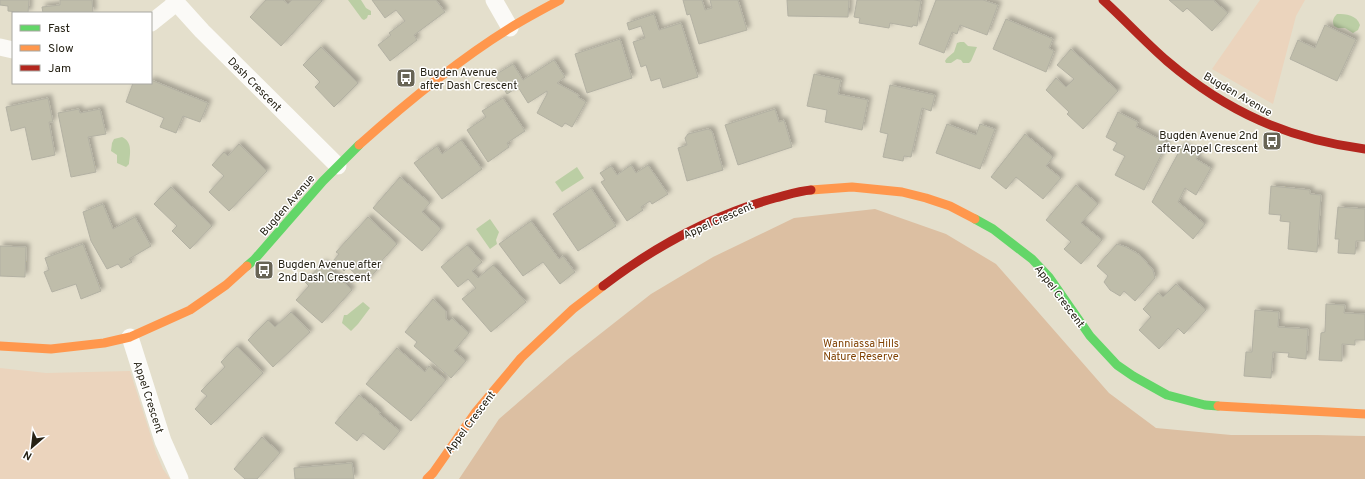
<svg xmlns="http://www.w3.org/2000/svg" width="1365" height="479" viewBox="0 0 1365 479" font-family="Overpass,sans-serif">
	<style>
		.green { fill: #ebd4bd }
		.forest { fill: #dcbfa2 }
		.water { fill: #bbcea4 }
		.building { fill: #bfbdaa; stroke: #b3b1a3; filter: url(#shadow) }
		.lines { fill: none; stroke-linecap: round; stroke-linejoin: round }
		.street { stroke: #fbfaf7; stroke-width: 17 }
		.fast { stroke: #63d668; stroke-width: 9 }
		.slow { stroke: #ff974d; stroke-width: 9 }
		.jam { stroke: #b3261e; stroke-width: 9 }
		.labels { text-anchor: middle; stroke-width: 3; stroke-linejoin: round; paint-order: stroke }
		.poi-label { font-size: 11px; fill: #262215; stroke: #fff; text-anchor: start }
		.street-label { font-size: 11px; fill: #262215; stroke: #fff }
		.park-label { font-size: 11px; fill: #814305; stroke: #fff }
	</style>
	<defs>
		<filter id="shadow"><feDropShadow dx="3.5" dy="-3.5" stdDeviation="2" flood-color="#0004"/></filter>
	</defs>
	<rect width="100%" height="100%" fill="#e4dfcc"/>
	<g class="green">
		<polygon points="1260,0 1305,0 1296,16 1273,104 1212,69"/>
		<polygon points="0,368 46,373 130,371 156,452 163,469 170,479 0,479"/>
	</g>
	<polygon class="forest" points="875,209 946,234 996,264 1109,393 1156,428 1231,435 1317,435 1365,436 1365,479 459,479 499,419 567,360 651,294 713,257 794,218"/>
	<g class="water">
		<polygon points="348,0 361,0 366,8 371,11 371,15 368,15 367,18 364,20 362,19"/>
		<path d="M1337,14C1346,14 1357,15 1360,25L1358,30L1353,33L1345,28H1338L1334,26C1332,21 1333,18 1337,14Z"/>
		<polygon points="960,42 964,42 968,46 977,47 971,61 969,63 963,63 961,60 957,59 951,63 946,63 945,61 947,58 954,52 957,43"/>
		<path d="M122,137C133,142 130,154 129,164L126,167L117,163V155L111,151L112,143L114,139Z"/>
		<polygon points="577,167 584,178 562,192 555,182"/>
		<polygon points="490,219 499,232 496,240 497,244 490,249 476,229"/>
		<polygon points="363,302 370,308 358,324 351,331 342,323 344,315 347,315"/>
	</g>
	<g class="building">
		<polygon points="0,0 29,0 28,13 8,11 8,6 0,5"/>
		<polygon points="60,0 92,0 93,13 43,13 42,7 60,5"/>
		<polygon points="266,0 283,0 288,4 292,0 321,0 322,1 281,46 250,17"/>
		<polygon points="372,0 436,0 445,12 414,35 417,40 390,61 378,45 391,35 389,33 405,21 396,10 385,18"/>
		<polygon points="683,0 702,0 705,10 712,8 710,0 738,0 747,30 699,44 690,14 687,15"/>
		<polygon points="787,0 849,0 848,17 788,16"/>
		<polygon points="857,0 914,0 921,1 917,26 913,25 912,27 890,23 889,28 859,23 860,18 854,17"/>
		<polygon points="936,0 983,0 998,5 987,35 960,25 957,34 952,32 944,53 919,44"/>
		<polygon points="1169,0 1215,0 1214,1 1228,13 1212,31 1187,8 1183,12"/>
		<polygon points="654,14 659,30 681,23 698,77 663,88 660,78 651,81 646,65 641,67 633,42 645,38 641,26 629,30 627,23"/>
		<polygon points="1006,19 1053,39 1049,48 1054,51 1046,72 993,49"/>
		<polygon points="1325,25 1356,40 1337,81 1290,59 1298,40 1315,48"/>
		<polygon points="620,39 632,78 587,93 575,54"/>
		<polygon points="321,47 358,83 334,107 315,87 320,82 303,65"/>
		<polygon points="1071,49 1118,91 1083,129 1067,114 1069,112 1046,90 1056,78 1066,87 1074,79 1057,65"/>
		<polygon points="554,60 565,77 557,83 579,95 578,97 586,102 572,127 565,123 562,127 537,113 547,94 547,91 528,103 518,87 507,94 495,75 513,64 523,80"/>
		<polygon points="814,74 841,80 838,94 868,100 862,130 825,122 827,110 807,106"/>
		<polygon points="151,80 208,103 200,122 183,116 176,133 160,127 164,118 126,102 133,83 151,83"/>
		<polygon points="890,85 935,95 931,111 922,108 911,157 904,156 903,161 883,157 888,134 880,132"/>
		<polygon points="48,98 53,122 49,122 55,155 32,160 25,127 11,131 6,107"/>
		<polygon points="503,98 525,131 507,143 509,147 488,162 467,130 486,117 482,111"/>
		<polygon points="79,109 80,113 100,109 106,134 88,137 96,172 71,177 58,113"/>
		<polygon points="775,109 779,122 784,120 792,147 738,165 725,125"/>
		<polygon points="1118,112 1138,122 1136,127 1167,143 1144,190 1115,175 1125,156 1113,150 1117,143 1106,137"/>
		<polygon points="947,124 976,135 980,124 995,129 980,169 936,153"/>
		<polygon points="708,129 712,131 723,170 687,181 678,148 687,145 685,138 688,134"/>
		<polygon points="1025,134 1053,157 1046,166 1061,178 1043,199 1016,177 1006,189 991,177"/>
		<polygon points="461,140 482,169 442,199 414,163 437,146 442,154"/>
		<polygon points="239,144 267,171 229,211 209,192 224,176 212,165 224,152 228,156"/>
		<polygon points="1182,146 1198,155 1196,159 1211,168 1196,195 1185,188 1178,202 1205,224 1193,239 1152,202"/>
		<polygon points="631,165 636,173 648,165 668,194 652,204 650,201 641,207 643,210 627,221 601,182 605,180 600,173 611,166 617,175"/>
		<polygon points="400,177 430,203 422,212 441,229 422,251 373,208"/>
		<polygon points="1076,185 1098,204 1081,223 1102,240 1081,264 1064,249 1071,242 1046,220"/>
		<polygon points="1271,186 1310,190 1310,194 1321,195 1317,252 1288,249 1290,222 1280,221 1281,215 1269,214"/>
		<polygon points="171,187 212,226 190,249 172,231 177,226 154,204"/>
		<polygon points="591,188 616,226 578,251 553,214"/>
		<polygon points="103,204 113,229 135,217 151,246 129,259 132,262 121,268 118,264 107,269 91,241 83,212"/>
		<polygon points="1338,207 1365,209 1365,241 1356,241 1355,254 1338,253 1339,239 1335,239"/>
		<polygon points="368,217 397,244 376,267 378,269 365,283 348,267 344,271 333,261 339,254 336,252"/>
		<polygon points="531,221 559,259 563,256 575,272 560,284 543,262 523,276 499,244"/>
		<polygon points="83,244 101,291 81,299 76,284 52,292 44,272 49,270 45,258"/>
		<polygon points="1117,244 1126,247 1135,252 1141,256 1153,270 1155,278 1135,301 1124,291 1120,296 1110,290 1104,282 1108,276 1097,266"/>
		<polygon points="467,245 482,262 472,271 478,278 493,265 526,302 491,332 462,299 476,288 468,279 458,287 441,267"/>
		<polygon points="0,246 26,247 25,277 0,276"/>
		<polygon points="323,263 352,290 322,323 296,300 309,286 305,282"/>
		<polygon points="1176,284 1206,310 1184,334 1178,328 1159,349 1139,330 1151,317 1143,309 1158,293 1163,297"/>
		<polygon points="433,299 446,311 446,319 449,321 452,318 469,333 454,351 466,361 451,378 414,346 417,342 405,332"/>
		<polygon points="1326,304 1345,305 1344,313 1365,314 1365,340 1355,340 1355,345 1342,344 1342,361 1319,360 1321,333 1325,332"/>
		<polygon points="1255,310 1279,312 1278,327 1308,329 1306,359 1288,357 1289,353 1273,352 1271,378 1244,376 1246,352 1252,352"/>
		<polygon points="291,312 310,332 273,367 248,340 268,320 275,327"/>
		<polygon points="237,346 263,373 211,425 195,409 207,396 201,391 225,367 221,362"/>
		<polygon points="397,348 425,372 429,366 446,380 411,421 366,384"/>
		<polygon points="359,395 380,412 379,414 400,431 384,450 363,433 357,441 335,423"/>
		<polygon points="262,437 280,453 257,479 245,479 234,469"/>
		<polygon points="352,463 354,479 295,479 294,468"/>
	</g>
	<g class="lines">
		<g class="street">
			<polyline points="174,0 202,31 338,166"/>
			<polyline points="494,0 510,28"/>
			<polyline points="151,23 176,3"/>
			<polyline points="0,47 13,50"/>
			<polyline points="130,337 163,441 180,479"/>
		</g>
		<g class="fast">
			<polyline points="975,219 993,229 1032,259 1049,277 1090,336 1117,365 1133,376 1167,395 1205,405 1218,406"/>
			<polyline points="247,266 254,260 323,181 359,145"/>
		</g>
		<g class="slow">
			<path d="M359,145C406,103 455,62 510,28C526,18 543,9 560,0"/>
			<polyline points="811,190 852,187 902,192 926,198 950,206 975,219"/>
			<polyline points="0,346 51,349 104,343 130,337 190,310 226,285 247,266"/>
			<polyline points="1218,406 1365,414"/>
			<polyline points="427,479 433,473 475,413 521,358 573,309 603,286"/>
		</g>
		<g class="jam">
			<path d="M1103,0C1125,20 1145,42 1167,61C1227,112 1288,139 1365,149"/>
			<path d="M603,286C654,247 713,215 775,198C787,195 799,191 811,190"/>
		</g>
	</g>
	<defs>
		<symbol id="bus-square" viewBox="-11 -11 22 22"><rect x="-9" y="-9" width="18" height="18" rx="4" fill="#686455" stroke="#fff"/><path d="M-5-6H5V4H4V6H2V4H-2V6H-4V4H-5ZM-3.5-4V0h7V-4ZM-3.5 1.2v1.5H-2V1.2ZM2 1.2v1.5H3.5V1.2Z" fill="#fff"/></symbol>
	</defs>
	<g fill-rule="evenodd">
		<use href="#bus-square" x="395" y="67" width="22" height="22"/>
		<use href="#bus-square" x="1261" y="130" width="22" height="22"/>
		<use href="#bus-square" x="253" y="259" width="22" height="22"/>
	</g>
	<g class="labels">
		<g class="poi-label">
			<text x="420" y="76">Bugden Avenue<tspan x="420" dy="13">after Dash Crescent</tspan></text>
			<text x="1258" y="139" text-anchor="end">Bugden Avenue 2nd<tspan x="1258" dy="13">after Appel Crescent</tspan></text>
			<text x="278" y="268">Bugden Avenue after<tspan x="278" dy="13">2nd Dash Crescent</tspan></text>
		</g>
		<g class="street-label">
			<text transform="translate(255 84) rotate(45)" y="4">Dash Crescent</text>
			<text transform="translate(1238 94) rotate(30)" y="4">Bugden Avenue</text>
			<text transform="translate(287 205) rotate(-49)" y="4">Bugden Avenue</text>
			<text transform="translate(718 220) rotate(-24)" y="4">Appel Crescent</text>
			<text transform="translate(1060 296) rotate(53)" y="4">Appel Crescent</text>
			<text transform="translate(149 397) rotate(72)" y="4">Appel Crescent</text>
			<text transform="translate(470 422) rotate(-53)" y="4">Appel Crescent</text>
		</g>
		<g class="park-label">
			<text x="861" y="347">Wanniassa Hills<tspan x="861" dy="13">Nature Reserve</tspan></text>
		</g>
	</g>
	<rect x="12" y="12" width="140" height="72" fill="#ffffff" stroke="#a8a7a1"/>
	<rect x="20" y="25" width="20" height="6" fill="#63d668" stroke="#a8a7a1"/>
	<text x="48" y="32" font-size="12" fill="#262215">Fast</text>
	<rect x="20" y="45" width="20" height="6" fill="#ff974d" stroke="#a8a7a1"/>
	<text x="48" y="52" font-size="12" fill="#262215">Slow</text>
	<rect x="20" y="65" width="20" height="6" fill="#b3261e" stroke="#a8a7a1"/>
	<text x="48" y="72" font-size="12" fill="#262215">Jam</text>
	<g transform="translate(32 447) rotate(208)" stroke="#ffffff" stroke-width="3" paint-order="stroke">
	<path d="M0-3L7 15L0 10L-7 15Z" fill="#262215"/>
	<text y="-6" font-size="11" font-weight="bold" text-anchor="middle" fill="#262215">N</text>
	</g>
</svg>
